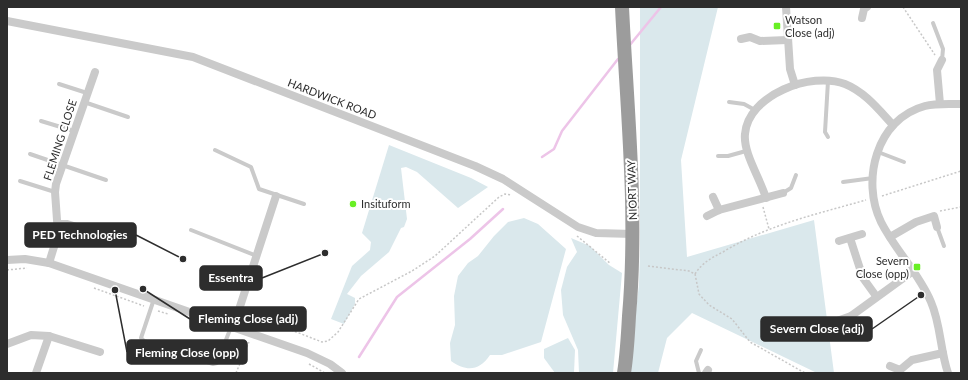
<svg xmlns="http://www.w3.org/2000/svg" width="968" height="380" viewBox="0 0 968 380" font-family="Lato,sans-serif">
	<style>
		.green { fill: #dae8ec }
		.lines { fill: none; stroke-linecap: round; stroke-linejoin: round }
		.stream { stroke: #edc4e8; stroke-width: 2.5 }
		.path { stroke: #c7c7c7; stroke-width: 1.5; stroke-dasharray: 2 2; stroke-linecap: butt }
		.service { stroke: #cacaca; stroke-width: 4 }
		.minor { stroke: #cacaca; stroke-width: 8 }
		.trunk { stroke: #9c9c9c; stroke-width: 14 }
		.poi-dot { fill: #68ef24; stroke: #fff; stroke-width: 1.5 }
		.labels { text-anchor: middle; stroke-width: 4; stroke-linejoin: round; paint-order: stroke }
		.poi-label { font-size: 11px; fill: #2d2d2d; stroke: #fff; text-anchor: start }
		.street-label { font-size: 11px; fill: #2d2d2d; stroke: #fff }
		.leader { fill: none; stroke: #2d2d2d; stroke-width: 1.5 }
		.callout-dot { fill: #2d2d2d; stroke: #fff; stroke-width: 1.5 }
		.callout { fill: #2d2d2d; stroke: #2d2d2d; stroke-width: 1.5 }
		.callout-label { font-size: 12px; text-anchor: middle; font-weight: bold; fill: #fff }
	</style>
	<rect width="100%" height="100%" fill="#fff"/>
	<g class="green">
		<polygon points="640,7 718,7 681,160 687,257 814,220 834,373 817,373 692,313 667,338 658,373 629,373 639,284 640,251"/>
		<polygon points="389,145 471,178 488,187 458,208 417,172 406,167 401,168 407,219 404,227 401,228 389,252 361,276 347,294 355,298 355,304 344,324 331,319 352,266 370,250 371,242 362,233"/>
		<path d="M524,218L538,224L566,249L541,342L502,355H490C479,371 467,372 451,361L450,343L455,325L454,296L458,276L468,263L478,256L494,236L508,222Z"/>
		<polygon points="571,238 590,246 609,265 622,273 613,373 579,373 578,350 563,315 561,290 567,267 577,252"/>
		<polygon points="568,338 575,350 574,373 555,373 544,358 544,349"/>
	</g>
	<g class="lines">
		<g class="stream">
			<polyline points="629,46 661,7"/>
			<polyline points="542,157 554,149 562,131 618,59"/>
			<polyline points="359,357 397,297 470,239 503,209"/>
		</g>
		<g class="path">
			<polyline points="903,7 935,55"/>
			<polyline points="882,196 961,171"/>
			<polyline points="763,207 769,229"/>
			<polyline points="940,211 961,207"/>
			<polyline points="577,236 611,264"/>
			<polyline points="648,266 689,271 695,274 699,294 709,305 732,319 750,342 805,373"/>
			<polyline points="7,270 27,268"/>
			<path d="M695,274C702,263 711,258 723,252C767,225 817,214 866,200"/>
			<polyline points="94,288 144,306"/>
			<polyline points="158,311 168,314"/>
			<polyline points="255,327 258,322 286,328 322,342 328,341 338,332 359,299 412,271 435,256 499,197 505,194 512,195"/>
			<polyline points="309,364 325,373"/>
			<polyline points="236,373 249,342"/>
		</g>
		<g class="service">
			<polyline points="933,23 943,49 942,60"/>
			<polyline points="828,81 825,132 828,137"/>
			<polyline points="59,84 87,93"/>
			<polyline points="84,102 128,117"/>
			<polyline points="729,102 744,104 755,110"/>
			<polyline points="41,121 74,131"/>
			<polyline points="215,150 251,167 259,189 304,204"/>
			<polyline points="878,152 904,162"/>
			<polyline points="30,154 106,180"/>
			<polyline points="718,156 728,156 746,151"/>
			<polyline points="20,181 55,192"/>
			<polyline points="843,182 873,178"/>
			<polyline points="783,193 791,188 796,175"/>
			<polyline points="58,222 67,222 92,230"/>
			<polyline points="937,227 944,246"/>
			<polyline points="191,230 257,256"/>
			<polyline points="154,299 141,338 144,341 213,364 217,363 231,327"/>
			<polyline points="699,373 696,361 701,350"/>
		</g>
		<g class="minor">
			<polyline points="786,7 790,69 795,85"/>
			<polyline points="862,18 864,9 867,7"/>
			<polyline points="7,21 193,57 475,166 503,179 578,227 596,233 633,234"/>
			<polyline points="741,39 750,37 760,41 787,40"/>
			<polyline points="940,104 937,70 942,60"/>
			<polyline points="713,197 719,210"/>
			<path d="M766,198C760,178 743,153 745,134C748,95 811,71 845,84C865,92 879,110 893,125"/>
			<polyline points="707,216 719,210 783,193"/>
			<polyline points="890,237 916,222 934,216 937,227"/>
			<polyline points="850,238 863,278 876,296"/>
			<polyline points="839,241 862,234"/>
			<polyline points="7,260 25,259 49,263 307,353 330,364 342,373"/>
			<polyline points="49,263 58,234 55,192 56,184 95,72"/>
			<polyline points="851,316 857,328"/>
			<polyline points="837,321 851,316 913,271"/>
			<polyline points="233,328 276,196"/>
			<polyline points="7,344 31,335 49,336 100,352"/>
			<polyline points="890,366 900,370"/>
			<polyline points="36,373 49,336"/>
			<polyline points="706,373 708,370"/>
			<polyline points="900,373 900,370 912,360 943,353"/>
			<path d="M948,373C940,350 941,325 931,302C919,273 895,250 881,222C861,181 876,119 925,106C936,103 949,104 961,104"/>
		</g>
		<path class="trunk" d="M622,7C627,110 638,213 629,316C628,335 627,354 624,373"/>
	</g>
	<g class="poi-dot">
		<rect x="773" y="22" width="8" height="8" rx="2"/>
		<circle cx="353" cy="204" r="4"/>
		<rect x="913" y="263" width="8" height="8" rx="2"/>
	</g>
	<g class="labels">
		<g class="poi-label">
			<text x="785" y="24">Watson<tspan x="785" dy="13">Close (adj)</tspan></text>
			<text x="361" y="208">Insituform</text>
			<text x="909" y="265" text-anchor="end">Severn<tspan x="909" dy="13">Close (opp)</tspan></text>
		</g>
		<g class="street-label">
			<text transform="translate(332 99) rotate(21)" y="4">HARDWICK ROAD</text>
			<text transform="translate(60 140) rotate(-72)" y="4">FLEMING CLOSE</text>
			<text transform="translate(632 190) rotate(-92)" y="4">NIORT WAY</text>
		</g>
	</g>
	<path class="leader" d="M183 259L136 235M325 253L262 278M143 289L190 319M921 295L872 329M115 290L127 352"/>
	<g class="callout-dot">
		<circle cx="183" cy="259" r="4"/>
		<circle cx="325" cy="253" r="4"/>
		<circle cx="143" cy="289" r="4"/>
		<circle cx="921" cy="295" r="4"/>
		<circle cx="115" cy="290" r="4"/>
	</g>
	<g class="callout">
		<rect x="25" y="223" width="111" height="24" rx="4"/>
		<rect x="200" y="266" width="62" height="24" rx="4"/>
		<rect x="190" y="307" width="116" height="24" rx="4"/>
		<rect x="761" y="317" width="111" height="24" rx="4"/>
		<rect x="127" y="340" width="120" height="24" rx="4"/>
	</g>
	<g class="callout-label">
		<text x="80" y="239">PED Technologies</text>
		<text x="231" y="282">Essentra</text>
		<text x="248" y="323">Fleming Close (adj)</text>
		<text x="817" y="333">Severn Close (adj)</text>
		<text x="187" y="357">Fleming Close (opp)</text>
	</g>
	<rect width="968" height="380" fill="none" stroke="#2d2d2d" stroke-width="16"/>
</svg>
